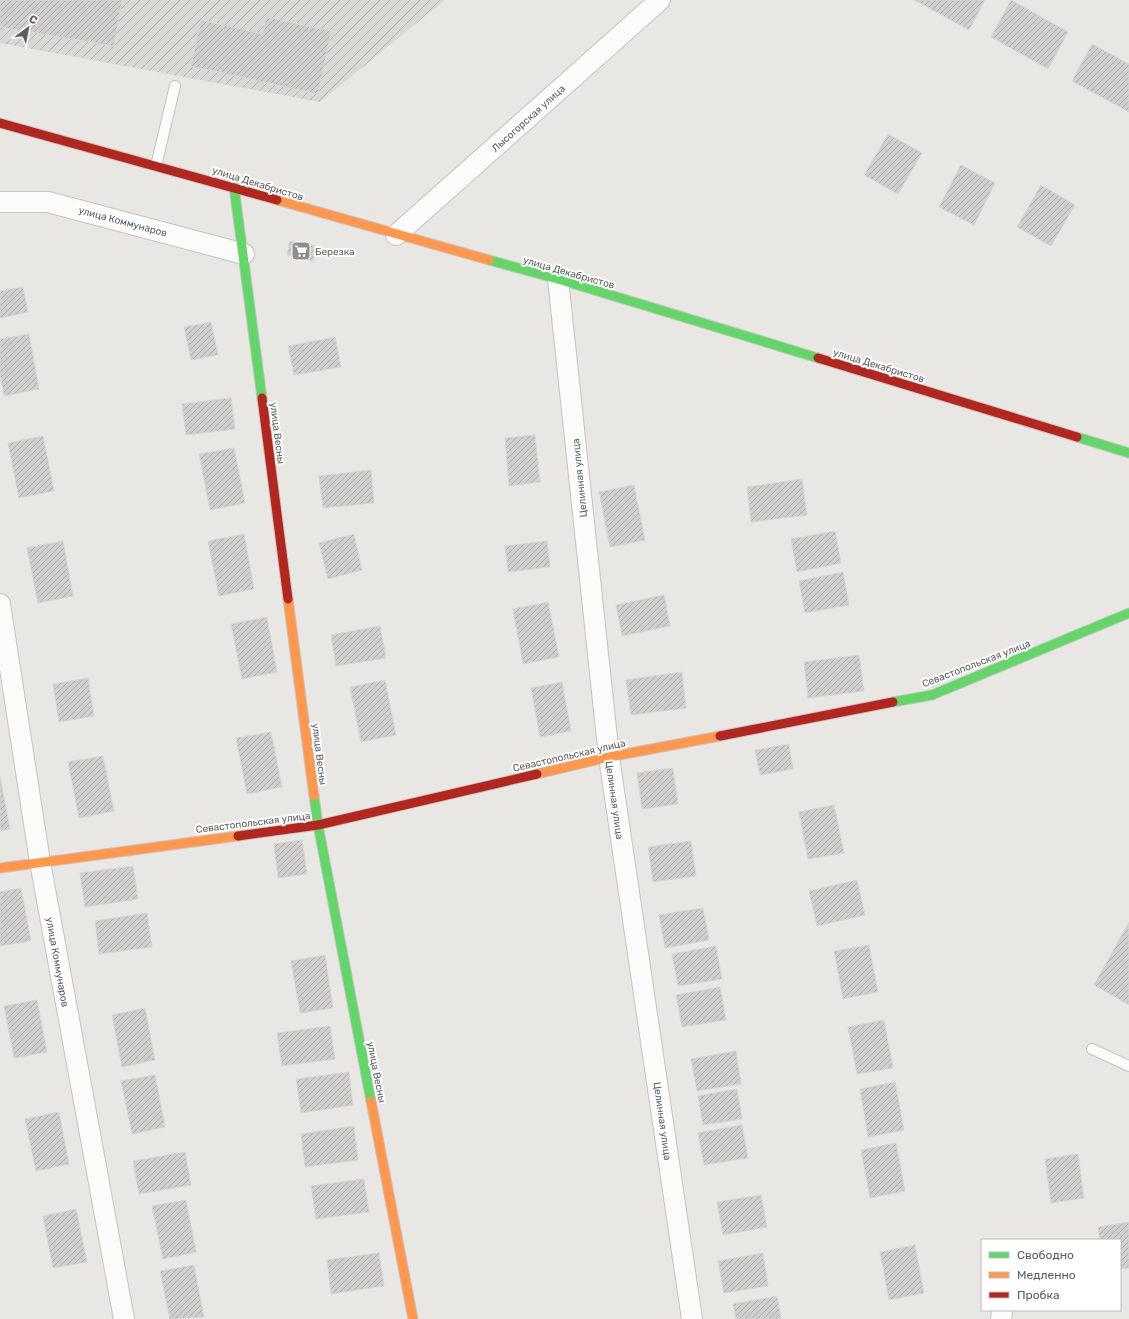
<svg xmlns="http://www.w3.org/2000/svg" width="1129" height="1319" viewBox="0 0 1129 1319" font-family="Rubik,sans-serif">
	<style>
		.industrial { fill: url(#industrial-furrows) }
		.building { fill: url(#building-hatch); stroke: #d8d6d2 }
		.lines { fill: none; stroke-linecap: round; stroke-linejoin: round }
		.lane-casing { stroke: #c3c4c3; stroke-width: 12 }
		.street-casing { stroke: #c3c4c3; stroke-width: 22 }
		.fast-casing { stroke: #c5c5c5; stroke-width: 11 }
		.slow-casing { stroke: #c5c5c5; stroke-width: 11 }
		.jam-casing { stroke: #c5c5c5; stroke-width: 11 }
		.lane { stroke: #fcfbfb; stroke-width: 10 }
		.street { stroke: #fcfbfb; stroke-width: 20 }
		.fast { stroke: #63d668; stroke-width: 9 }
		.slow { stroke: #ff974d; stroke-width: 9 }
		.jam { stroke: #b3261e; stroke-width: 9 }
		.labels { text-anchor: middle; stroke-width: 4; stroke-linejoin: round; paint-order: stroke }
		.street-label { font-size: 10px; fill: #595d61; stroke: #fff }
		.poi-label { font-size: 10px; fill: #595d61; stroke: #fff; text-anchor: start }
	</style>
	<defs>
		<pattern id="industrial-furrows" width="10" height="10" patternUnits="userSpaceOnUse"><rect width="10" height="10" fill="#dad8d4"/><path d="M-1 1l2-2M0 10L10 0M9 11l2-2" fill="none" stroke="#b4b2af"/></pattern>
		<pattern id="building-hatch" width="6" height="6" patternUnits="userSpaceOnUse"><rect width="6" height="6" fill="#d0cfcd"/><path d="M-1 1l2-2M0 6l6-6M5 7l2-2" fill="none" stroke="#acabaa"/></pattern>
	</defs>
	<rect width="100%" height="100%" fill="#e8e7e3"/>
	<polygon class="industrial" points="0,0 445,0 320,102 0,43"/>
	<g class="building">
		<polygon points="0,0 122,0 114,46 0,27"/>
		<polygon points="914,0 985,0 969,30"/>
		<polygon points="1011,0 1068,32 1048,69 991,37"/>
		<polygon points="266,17 331,31 318,94 191,66 201,20 263,34"/>
		<polygon points="1092,44 1129,64 1129,112 1072,81"/>
		<polygon points="888,134 922,153 898,194 864,175"/>
		<polygon points="961,165 995,183 974,225 939,207"/>
		<polygon points="1041,185 1075,205 1051,246 1017,227"/>
		<polygon points="290,241 316,246 313,261 287,255"/>
		<polygon points="23,287 28,312 0,318 0,291"/>
		<polygon points="211,322 218,355 191,360 184,327"/>
		<polygon points="29,334 39,389 4,396 0,374 0,339"/>
		<polygon points="335,337 341,367 294,375 288,346"/>
		<polygon points="231,398 235,429 186,435 182,404"/>
		<polygon points="535,435 540,482 509,486 505,438"/>
		<polygon points="43,436 54,491 19,498 8,443"/>
		<polygon points="234,448 245,503 210,510 199,454"/>
		<polygon points="371,470 374,503 323,508 319,476"/>
		<polygon points="802,479 807,515 751,522 747,487"/>
		<polygon points="634,485 645,540 610,547 599,492"/>
		<polygon points="835,531 841,563 797,572 791,539"/>
		<polygon points="244,534 254,589 219,596 208,541"/>
		<polygon points="354,534 362,570 328,579 319,543"/>
		<polygon points="63,541 73,596 38,603 27,548"/>
		<polygon points="547,541 550,567 508,572 505,546"/>
		<polygon points="843,572 849,605 805,613 799,581"/>
		<polygon points="664,595 670,626 622,636 616,605"/>
		<polygon points="548,602 559,657 523,664 513,609"/>
		<polygon points="267,617 277,672 242,679 231,624"/>
		<polygon points="380,626 386,658 336,666 331,635"/>
		<polygon points="859,655 864,691 808,698 804,662"/>
		<polygon points="682,672 686,708 631,715 626,680"/>
		<polygon points="88,678 94,716 59,722 53,684"/>
		<polygon points="385,680 396,735 361,742 350,687"/>
		<polygon points="562,682 571,731 540,737 531,688"/>
		<polygon points="271,732 282,787 247,794 236,738"/>
		<polygon points="789,744 793,769 760,775 755,750"/>
		<polygon points="103,756 114,811 79,818 68,762"/>
		<polygon points="673,768 678,804 642,809 637,773"/>
		<polygon points="0,776 10,829 0,831"/>
		<polygon points="834,805 844,853 808,859 799,812"/>
		<polygon points="302,840 307,874 278,878 274,844"/>
		<polygon points="691,841 696,876 653,882 648,847"/>
		<polygon points="133,866 138,899 85,907 80,873"/>
		<polygon points="857,880 865,915 817,926 809,891"/>
		<polygon points="21,888 31,941 0,946 0,892"/>
		<polygon points="703,908 709,940 665,948 659,915"/>
		<polygon points="147,913 152,947 99,954 95,921"/>
		<polygon points="1129,922 1129,1005 1094,985"/>
		<polygon points="869,945 878,992 843,999 834,951"/>
		<polygon points="716,946 722,979 678,986 672,954"/>
		<polygon points="325,955 333,1008 300,1013 291,961"/>
		<polygon points="720,987 726,1020 682,1027 676,995"/>
		<polygon points="37,1000 47,1052 14,1058 4,1006"/>
		<polygon points="145,1008 155,1060 122,1067 112,1015"/>
		<polygon points="884,1020 893,1068 857,1074 848,1027"/>
		<polygon points="330,1026 335,1059 282,1066 277,1033"/>
		<polygon points="736,1051 741,1084 697,1091 691,1059"/>
		<polygon points="349,1072 353,1105 301,1113 296,1079"/>
		<polygon points="155,1075 165,1127 132,1134 121,1081"/>
		<polygon points="895,1082 904,1130 868,1137 860,1089"/>
		<polygon points="737,1089 742,1119 703,1125 698,1096"/>
		<polygon points="59,1112 69,1164 36,1171 25,1119"/>
		<polygon points="742,1125 748,1158 704,1165 698,1133"/>
		<polygon points="354,1126 358,1160 305,1167 301,1134"/>
		<polygon points="896,1143 905,1191 870,1198 861,1150"/>
		<polygon points="185,1152 191,1185 139,1194 133,1161"/>
		<polygon points="1078,1154 1084,1198 1051,1203 1045,1159"/>
		<polygon points="364,1179 369,1212 316,1219 311,1186"/>
		<polygon points="761,1195 767,1227 723,1235 717,1202"/>
		<polygon points="186,1200 196,1252 163,1259 152,1206"/>
		<polygon points="76,1209 87,1262 53,1268 43,1216"/>
		<polygon points="1129,1222 1129,1268 1120,1269 1120,1240 1100,1240 1098,1227"/>
		<polygon points="915,1245 924,1293 889,1300 880,1252"/>
		<polygon points="379,1253 384,1286 331,1294 327,1260"/>
		<polygon points="763,1253 768,1286 724,1293 718,1261"/>
		<polygon points="194,1265 204,1317 170,1319 160,1271"/>
		<polygon points="777,1296 781,1319 736,1319 733,1304"/>
	</g>
	<g class="lines">
		<defs>
			<g id="lane">
				<polyline points="156,166 175,86"/>
				<polyline points="1092,1049 1129,1066"/>
			</g>
			<g id="street">
				<polyline points="0,202 48,202 244,254"/>
				<polyline points="396,235 660,0"/>
				<polyline points="558,279 609,757 692,1319"/>
				<polyline points="0,604 40,862 124,1319"/>
				<polyline points="1001,1319 1002,1312"/>
			</g>
			<g id="fast">
				<polyline points="234,187 262,398"/>
				<polyline points="489,260 558,279 818,358"/>
				<polyline points="1077,437 1129,453"/>
				<polyline points="893,702 932,695 1129,613"/>
				<polyline points="314,796 318,825 371,1101"/>
			</g>
			<g id="slow">
				<polyline points="277,200 489,260"/>
				<polyline points="288,599 314,796"/>
				<polyline points="537,774 609,757 720,736"/>
				<polyline points="0,868 238,836"/>
				<polyline points="371,1101 413,1319"/>
			</g>
			<g id="jam">
				<polyline points="0,123 277,200"/>
				<polyline points="818,358 1077,437"/>
				<polyline points="262,398 288,599"/>
				<polyline points="720,736 893,702"/>
				<polyline points="238,836 318,825 537,774"/>
			</g>
		</defs>
		<use href="#lane" class="lane-casing"/>
		<use href="#street" class="street-casing"/>
		<use href="#fast" class="fast-casing"/>
		<use href="#slow" class="slow-casing"/>
		<use href="#jam" class="jam-casing"/>
		<use href="#lane" class="lane"/>
		<use href="#street" class="street"/>
		<use href="#fast" class="fast"/>
		<use href="#slow" class="slow"/>
		<use href="#jam" class="jam"/>
	</g>
	<defs>
		<symbol id="supermarket-square" viewBox="-11 -11 22 22"><rect x="-9" y="-9" width="18" height="18" rx="4" fill="#8b8d8e" stroke="#fff"/><path d="M-6-5.5h2.5l.6 2H6L4.5 2H-2.5L-4.4-4H-6ZM-1.5 3.2a1.3 1.3 0 1 0 .1 0ZM3 3.2a1.3 1.3 0 1 0 .1 0Z" fill="#fff"/></symbol>
	</defs>
	<g fill-rule="evenodd">
		<use href="#supermarket-square" x="290" y="240" width="22" height="22"/>
	</g>
	<g class="labels">
		<g class="street-label">
			<text transform="translate(528 118) rotate(-42)" y="4">Лысогорская улица</text>
			<text transform="translate(258 183) rotate(17)" y="4">улица Декабристов</text>
			<text transform="translate(123 221) rotate(15)" y="4">улица Коммунаров</text>
			<text transform="translate(569 272) rotate(16)" y="4">улица Декабристов</text>
			<text transform="translate(879 365) rotate(17)" y="4">улица Декабристов</text>
			<text transform="translate(278 433) rotate(83)" y="4">улица Весны</text>
			<text transform="translate(579 478) rotate(-96)" y="4">Целинная улица</text>
			<text transform="translate(976 663) rotate(-21)" y="4">Севастопольская улица</text>
			<text transform="translate(320 754) rotate(83)" y="4">улица Весны</text>
			<text transform="translate(569 755) rotate(-13)" y="4">Севастопольская улица</text>
			<text transform="translate(615 800) rotate(82)" y="4">Целинная улица</text>
			<text transform="translate(253 822) rotate(-7)" y="4">Севастопольская улица</text>
			<text transform="translate(58 962) rotate(80)" y="4">улица Коммунаров</text>
			<text transform="translate(377 1072) rotate(79)" y="4">улица Весны</text>
			<text transform="translate(663 1121) rotate(82)" y="4">Целинная улица</text>
		</g>
		<g class="poi-label">
			<text x="315" y="255">Березка</text>
		</g>
	</g>
	<rect x="981" y="1239" width="140" height="72" fill="#ffffff" stroke="#bdbec0"/>
	<rect x="989" y="1252" width="20" height="6" fill="#63d668" stroke="#bdbec0"/>
	<text x="1017" y="1259" font-size="12" fill="#595d61">Свободно</text>
	<rect x="989" y="1272" width="20" height="6" fill="#ff974d" stroke="#bdbec0"/>
	<text x="1017" y="1279" font-size="12" fill="#595d61">Медленно</text>
	<rect x="989" y="1292" width="20" height="6" fill="#b3261e" stroke="#bdbec0"/>
	<text x="1017" y="1299" font-size="12" fill="#595d61">Пробка</text>
	<g transform="translate(28 28) rotate(32)" stroke="#ffffff" stroke-width="3" paint-order="stroke">
	<path d="M0-3L7 15L0 10L-7 15Z" fill="#595d61"/>
	<text y="-6" font-size="11" font-weight="bold" text-anchor="middle" fill="#595d61">С</text>
	</g>
</svg>
